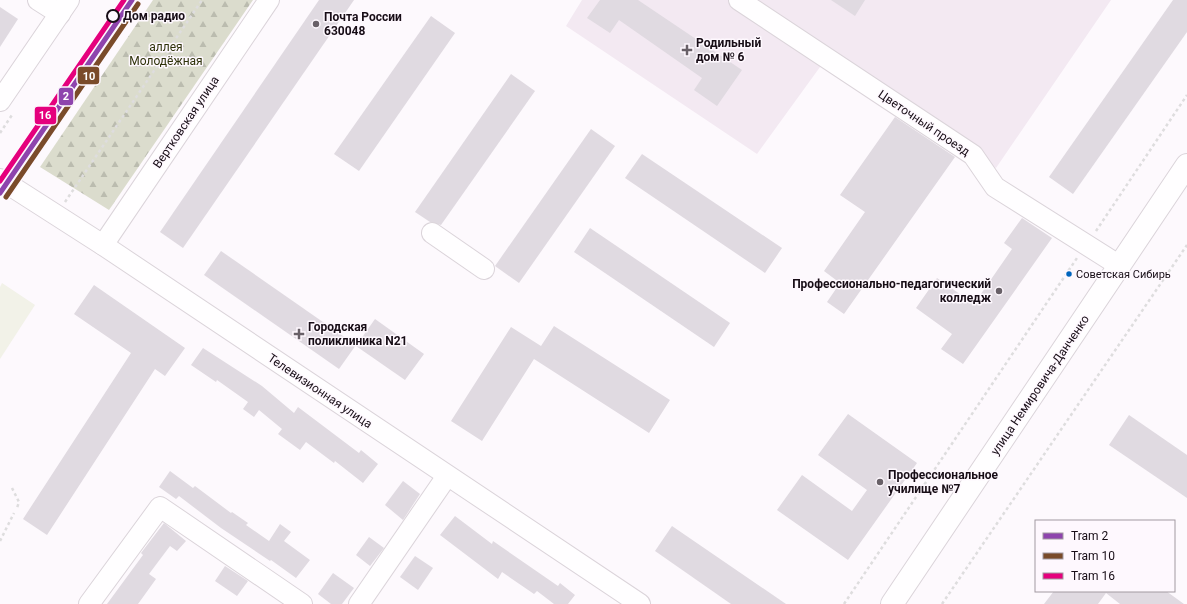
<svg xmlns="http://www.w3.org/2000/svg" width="1187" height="604" viewBox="0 0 1187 604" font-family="Roboto,sans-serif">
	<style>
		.built { fill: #f3e9f2 }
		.forest { fill: url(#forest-firs) }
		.pitch { fill: #f2f2e8 }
		.building { fill: #e0dae1 }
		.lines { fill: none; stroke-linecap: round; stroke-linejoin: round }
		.minor-casing { stroke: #dbd4da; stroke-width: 22 }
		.major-casing { stroke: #dbd4da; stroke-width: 24 }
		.path { stroke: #deddde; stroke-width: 2.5; stroke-dasharray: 3 3; stroke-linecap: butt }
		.minor { stroke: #fffeff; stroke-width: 20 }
		.major { stroke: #fffeff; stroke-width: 22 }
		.tram-1-casing { stroke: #fef8fe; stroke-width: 8 }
		.tram-2-casing { stroke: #fef8fe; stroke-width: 8 }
		.tram-3-casing { stroke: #fef8fe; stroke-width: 8 }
		.tram-1 { stroke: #8e44ad; stroke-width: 5 }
		.tram-2 { stroke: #7a4b2a; stroke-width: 5 }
		.tram-3 { stroke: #e5007d; stroke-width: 5 }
		.stop-dot { fill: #fef8fe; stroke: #170d16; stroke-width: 2 }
		.poi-dot { fill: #686067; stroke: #fef8fe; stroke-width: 1.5 }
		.bus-dot { fill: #0065bd; stroke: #fef8fe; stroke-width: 1.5 }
		.labels { text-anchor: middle; stroke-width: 3; stroke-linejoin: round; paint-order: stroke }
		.bus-label { font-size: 11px; fill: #170d16; stroke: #fef8fe; text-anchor: start }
		.stop-label { font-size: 12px; font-weight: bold; fill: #170d16; stroke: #fef8fe; text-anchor: start }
		.poi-label { font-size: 12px; font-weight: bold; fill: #170d16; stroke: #fef8fe; text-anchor: start }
		.park-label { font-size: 12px; fill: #2e320a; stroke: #fef8fe }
		.street-label { font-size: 12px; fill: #170d16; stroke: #fef8fe }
		.line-badge { stroke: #fef8fe; stroke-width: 1.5 }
		.badge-label { font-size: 11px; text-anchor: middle; font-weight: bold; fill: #fff }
	</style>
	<defs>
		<pattern id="forest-firs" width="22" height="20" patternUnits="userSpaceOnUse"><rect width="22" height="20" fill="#dbdccd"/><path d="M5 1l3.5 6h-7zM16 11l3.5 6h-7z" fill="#bbbcaf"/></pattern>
	</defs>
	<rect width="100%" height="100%" fill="#fdf9fd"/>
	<polygon class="built" points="582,0 1111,0 996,168 828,56 757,154 566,26"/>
	<polygon class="forest" points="153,0 253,0 109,210 40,167"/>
	<polygon class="pitch" points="2,283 35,305 0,359 0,287"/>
	<g class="building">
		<polygon points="319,0 354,0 183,248 160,232"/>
		<polygon points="600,0 638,0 742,70 717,106 694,90 702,78 619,20 610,33 587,18"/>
		<polygon points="831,0 865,0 855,16"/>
		<polygon points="1173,0 1187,0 1187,32 1073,194 1049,177"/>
		<polygon points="0,7 18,19 0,47"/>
		<polygon points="431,16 455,33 359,171 334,154"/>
		<polygon points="511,74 535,91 441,225 430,222 415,212"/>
		<polygon points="895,117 955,157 844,314 827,302 840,283 824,271 865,212 840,195"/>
		<polygon points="591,129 615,146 519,283 495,266"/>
		<polygon points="642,154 782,248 765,273 625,178"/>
		<polygon points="1022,218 1052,238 963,364 941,349 952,334 916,308 937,278 974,304 1012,249 1004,243"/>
		<polygon points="590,228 730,323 714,347 574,252"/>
		<polygon points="221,251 356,345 339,369 204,275"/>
		<polygon points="94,285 185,348 165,376 155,369 47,535 23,519 131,353 74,314"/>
		<polygon points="375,319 424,354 405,380 356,346"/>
		<polygon points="554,326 670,400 649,433 534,359 482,441 451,421 511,327 541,346"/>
		<polygon points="203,348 262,386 294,413 298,407 359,453 361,450 378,464 363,483 335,461 334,463 306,442 300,450 278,434 282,429 259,410 254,417 243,409 248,402 217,380 216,382 191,365"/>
		<polygon points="848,414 917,463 848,560 777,510 802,475 852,511 867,490 818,455"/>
		<polygon points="1129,415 1187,455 1187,498 1109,445"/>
		<polygon points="170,471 193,488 195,486 231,513 232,512 248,523 246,525 269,541 280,524 291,532 284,541 310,560 296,578 271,560 270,561 221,528 179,496 176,499 159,487"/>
		<polygon points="403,481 420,494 403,520 385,505"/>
		<polygon points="455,516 492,544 493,541 558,586 560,583 575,595 568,604 554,604 537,591 534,594 502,572 498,579 440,535"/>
		<polygon points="164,523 186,541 177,551 170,546 149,574 156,579 138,604 107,604 143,555 141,553"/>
		<polygon points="672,526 786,604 731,604 655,551"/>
		<polygon points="369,537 384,548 370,566 356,555"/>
		<polygon points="415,556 433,568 418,590 400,577"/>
		<polygon points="225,566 248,581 237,596 215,581"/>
		<polygon points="333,573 354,588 342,604 331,604 318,594"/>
		<polygon points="1054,591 1166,591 1184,604 1120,604 1106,593 1098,604 1044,604"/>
	</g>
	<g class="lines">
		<defs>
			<g id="minor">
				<polyline points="38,0 60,14"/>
				<polyline points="739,0 973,155 995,187 1120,266"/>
				<polyline points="0,101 69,0"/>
				<polyline points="0,179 103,245 640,604"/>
				<polyline points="432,233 484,269"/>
				<polyline points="103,245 269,0"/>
				<polyline points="89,604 160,507 302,604"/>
				<polyline points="359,604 447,476"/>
			</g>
			<polyline id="major" points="892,604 1187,165"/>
		</defs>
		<use href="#minor" class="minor-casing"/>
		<use href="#major" class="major-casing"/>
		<g class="path">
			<polyline points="0,133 12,115"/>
			<polyline points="65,202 202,0"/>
			<polyline points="1096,231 1187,95"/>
			<polyline points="12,488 19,502 17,508"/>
			<polyline points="0,541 14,513"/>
			<polyline points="844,604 1077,258"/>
			<polyline points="942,604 1187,245"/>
		</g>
		<use href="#minor" class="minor"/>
		<use href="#major" class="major"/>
		<defs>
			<polyline id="tram-1" points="0,193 132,0"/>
			<polyline id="tram-2" points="6,197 138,4"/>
			<polyline id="tram-3" points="0,181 124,0"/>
		</defs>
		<use href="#tram-1" class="tram-1-casing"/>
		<use href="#tram-2" class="tram-2-casing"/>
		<use href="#tram-3" class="tram-3-casing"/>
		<use href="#tram-1" class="tram-1"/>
		<use href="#tram-2" class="tram-2"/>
		<use href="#tram-3" class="tram-3"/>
	</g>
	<circle class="stop-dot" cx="113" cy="16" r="6"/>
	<g class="poi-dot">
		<circle cx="316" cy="24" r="4"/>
		<path d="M685 44h4v4h4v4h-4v4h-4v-4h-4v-4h4z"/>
		<circle cx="999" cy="291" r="4"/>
		<path d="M297 328h4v4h4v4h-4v4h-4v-4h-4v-4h4z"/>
		<circle cx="880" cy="482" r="4"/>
	</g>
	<circle class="bus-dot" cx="1069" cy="274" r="3.5"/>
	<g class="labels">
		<g class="bus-label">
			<text x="1076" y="278">Советская Сибирь</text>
		</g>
		<g class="stop-label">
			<text x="123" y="20">Дом радио</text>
		</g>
		<g class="poi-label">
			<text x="324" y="21">Почта России<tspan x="324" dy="14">630048</tspan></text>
			<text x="696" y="47">Родильный<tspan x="696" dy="14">дом № 6</tspan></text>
			<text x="991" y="288" text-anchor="end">Профессионально-педагогический<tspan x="991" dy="14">колледж</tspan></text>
			<text x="308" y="331">Городская<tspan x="308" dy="14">поликлиника N21</tspan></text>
			<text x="888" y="479">Профессиональное<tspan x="888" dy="14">училище №7</tspan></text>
		</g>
		<g class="park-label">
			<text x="166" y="51">аллея<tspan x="166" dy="14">Молодёжная</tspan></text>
		</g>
		<g class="street-label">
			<text transform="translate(186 122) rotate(-56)" y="4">Вертковская улица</text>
			<text transform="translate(924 123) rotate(34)" y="4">Цветочный проезд</text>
			<text transform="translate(1040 385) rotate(-56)" y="4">улица Немировича-Данченко</text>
			<text transform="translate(320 391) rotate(34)" y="4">Телевизионная улица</text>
		</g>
	</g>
	<g class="line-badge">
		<rect x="77" y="66" width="23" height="19" rx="4" fill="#7a4b2a"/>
		<rect x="58" y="87" width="16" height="19" rx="4" fill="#8e44ad"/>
		<rect x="34" y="106" width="23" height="19" rx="4" fill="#e5007d"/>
	</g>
	<g class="badge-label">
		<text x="89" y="80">10</text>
		<text x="66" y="100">2</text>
		<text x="45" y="119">16</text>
	</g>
	<rect x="1035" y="520" width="140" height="72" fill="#fef8fe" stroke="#a29aa1"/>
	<rect x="1043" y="533" width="20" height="6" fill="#8e44ad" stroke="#a29aa1"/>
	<text x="1071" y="540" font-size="12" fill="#170d16">Tram 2</text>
	<rect x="1043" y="553" width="20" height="6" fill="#7a4b2a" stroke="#a29aa1"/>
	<text x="1071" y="560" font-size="12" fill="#170d16">Tram 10</text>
	<rect x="1043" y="573" width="20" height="6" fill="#e5007d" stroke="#a29aa1"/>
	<text x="1071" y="580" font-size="12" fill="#170d16">Tram 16</text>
</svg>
